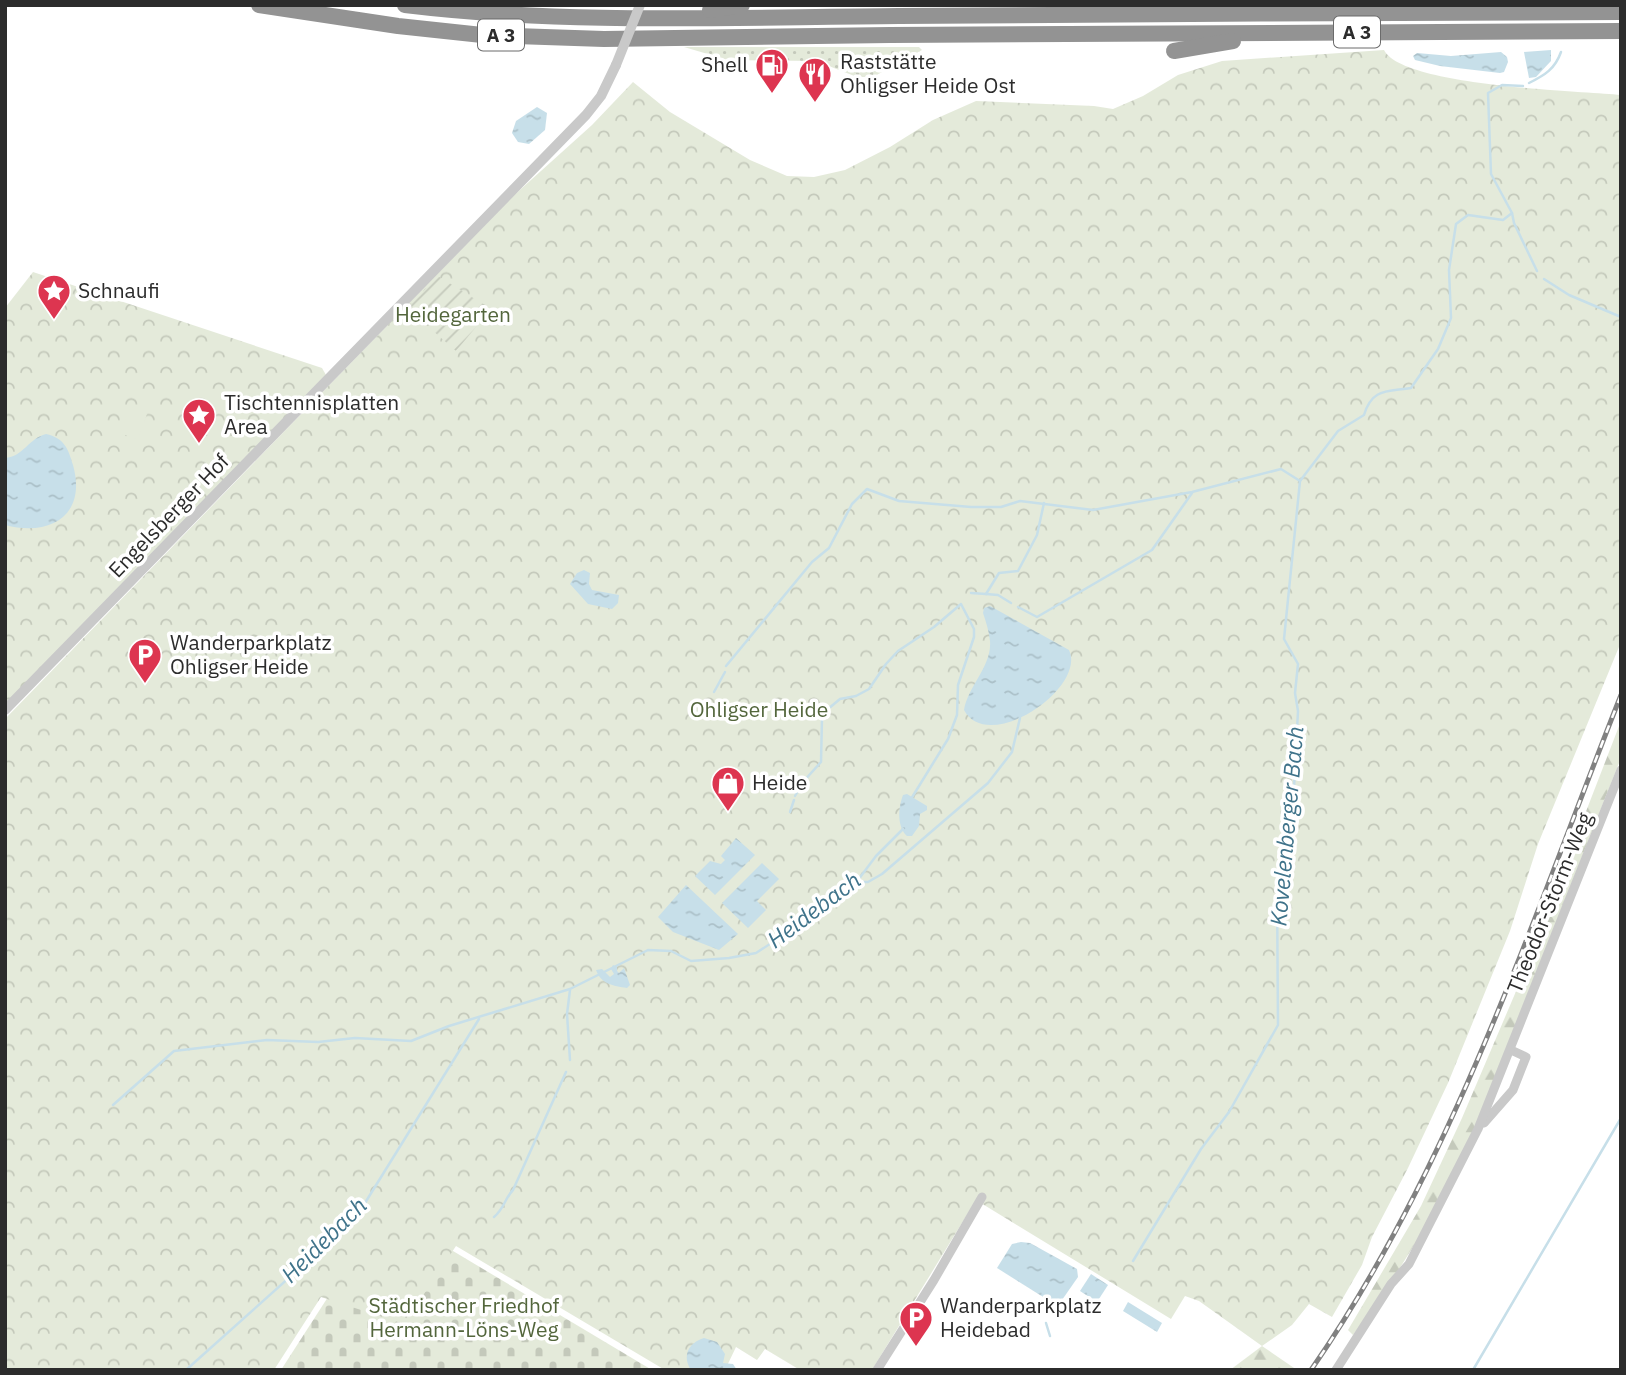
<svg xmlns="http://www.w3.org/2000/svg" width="1626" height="1375" viewBox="0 0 1626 1375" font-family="'IBM Plex Sans',sans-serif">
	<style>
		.grass { fill: url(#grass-dots) }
		.forest { fill: url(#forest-firs) }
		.cemetery { fill: url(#cemetery-stones) }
		.park { fill: url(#park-crowns) }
		.garden { fill: url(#garden-furrows) }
		.pitch { fill: #e4eada }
		.water { fill: url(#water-ripples) }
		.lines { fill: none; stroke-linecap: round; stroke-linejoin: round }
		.stream { stroke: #c7dfe9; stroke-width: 2.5 }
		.minor { stroke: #c9c9c9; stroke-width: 9 }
		.tertiary { stroke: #c9c9c9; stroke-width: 10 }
		.motorway { stroke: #939393; stroke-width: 16 }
		.rail-casing { stroke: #818181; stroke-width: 5 }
		.rail { stroke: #fff; stroke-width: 2.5; stroke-dasharray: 8; stroke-linecap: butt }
		.tertiary-bridge { stroke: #c9c9c9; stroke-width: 10 }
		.labels { text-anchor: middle; stroke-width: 7; stroke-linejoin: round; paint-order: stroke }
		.shield { fill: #fff; stroke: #6b6b6b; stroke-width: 2 }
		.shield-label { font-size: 19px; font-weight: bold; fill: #2c2c2c }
		.poi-label { font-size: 21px; fill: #2c2c2c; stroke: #fff; text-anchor: start }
		.park-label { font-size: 21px; fill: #53663c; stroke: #fff }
		.street-label { font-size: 21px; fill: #2c2c2c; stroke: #fff }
		.water-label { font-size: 23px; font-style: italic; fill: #3f738a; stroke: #fff }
	</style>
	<defs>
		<pattern id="grass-dots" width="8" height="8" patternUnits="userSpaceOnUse" patternTransform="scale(1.75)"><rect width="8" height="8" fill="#e4eada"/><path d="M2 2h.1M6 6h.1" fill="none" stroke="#c4c9bb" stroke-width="1.8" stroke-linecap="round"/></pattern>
		<pattern id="forest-firs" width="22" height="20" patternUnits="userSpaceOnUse" patternTransform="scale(1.75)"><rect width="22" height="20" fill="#e4eada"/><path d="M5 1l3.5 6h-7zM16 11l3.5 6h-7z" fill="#c4c9bb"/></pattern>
		<pattern id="cemetery-stones" width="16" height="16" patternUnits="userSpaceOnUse" patternTransform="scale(1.75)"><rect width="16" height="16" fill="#e4eada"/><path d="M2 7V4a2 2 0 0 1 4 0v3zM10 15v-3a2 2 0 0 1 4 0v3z" fill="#c4c9bb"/></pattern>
		<pattern id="park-crowns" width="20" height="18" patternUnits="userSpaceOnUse" patternTransform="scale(1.75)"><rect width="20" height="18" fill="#e4eada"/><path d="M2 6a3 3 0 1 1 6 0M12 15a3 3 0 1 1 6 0" fill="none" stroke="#c4c9bb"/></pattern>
		<pattern id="garden-furrows" width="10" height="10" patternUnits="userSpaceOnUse" patternTransform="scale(1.75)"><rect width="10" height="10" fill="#e4eada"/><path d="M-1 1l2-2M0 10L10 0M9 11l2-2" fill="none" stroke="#c4c9bb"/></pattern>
		<pattern id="water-ripples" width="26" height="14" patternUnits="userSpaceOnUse" patternTransform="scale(1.75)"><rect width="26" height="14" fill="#c7dfe9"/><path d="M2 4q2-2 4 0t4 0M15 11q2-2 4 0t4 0" fill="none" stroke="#abc0c8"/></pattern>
	</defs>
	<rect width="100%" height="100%" fill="#fff"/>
	<polygon class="grass" points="684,47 919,47 922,50 873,77 857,77 816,61 728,60"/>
	<g class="forest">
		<polygon points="1621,721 1621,758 1475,1127 1441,1202 1383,1295 1353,1335 1348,1330 1421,1206 1462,1118 1520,982"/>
		<polygon points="1262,1346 1297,1370 1230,1370"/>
	</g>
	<polygon class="cemetery" points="448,1248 652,1370 281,1370 337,1283"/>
	<g class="park">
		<path d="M1384,50C1402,86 1577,91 1621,95V642L1538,844L1510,931L1448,1083L1408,1168L1372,1237L1362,1265L1332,1317L1309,1304L1292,1325L1262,1346L1199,1301L1185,1296L1171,1319L976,1200L872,1370H800L765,1349L757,1360L736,1347L725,1370H665L456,1246L404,1324L321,1297L274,1370H5V719L511,198L592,125L633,82L670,112L750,160L787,176L814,177L845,170L890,147L933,120L976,101L1094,106L1113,109L1143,96L1178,75L1222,61Z"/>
		<polygon points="33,272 322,368 326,375 5,704 5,308"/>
	</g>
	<polygon class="garden" points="438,276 491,309 456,351 407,308"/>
	<polygon class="pitch" points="130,407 147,414 138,440 120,433"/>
	<g class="water">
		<polygon points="1551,50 1551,61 1536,77 1529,78 1524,52"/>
		<polygon points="1501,52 1507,57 1508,62 1504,72 1500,73 1440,66 1415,60 1413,56 1417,53 1451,56"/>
		<polygon points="537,107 547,113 545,130 529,144 518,142 512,133 516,121"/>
		<path d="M46,434C64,438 68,448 73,465C87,515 51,537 5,525V458C23,457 29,438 46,434Z"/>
		<polygon points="584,570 590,573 589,584 592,590 619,595 618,603 612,609 588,604 570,584 577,573"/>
		<path d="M990,606L1069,650C1087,688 988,755 964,710C968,686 992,666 990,641C989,631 986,622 983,613L984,608Z"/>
		<path d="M907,794L927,806V810L920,814L919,826L912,836H907C897,827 898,808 903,795Z"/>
		<polygon points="736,838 755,855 715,895 695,876 710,861 721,864 725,860 721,856"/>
		<polygon points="762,863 779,879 757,901 766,910 748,928 722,903"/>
		<polygon points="686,885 738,934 719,950 673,932 658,917"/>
		<path d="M613,965L617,967V971L619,973L624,968L630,985L627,988C613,986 601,984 596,970L602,969L610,977L614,974L611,969Z"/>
		<polygon points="1021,1242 1030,1243 1077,1269 1078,1277 1062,1300 1048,1300 997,1268 1012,1244"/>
		<polygon points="1091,1274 1108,1285 1097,1302 1080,1291"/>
		<polygon points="1128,1302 1162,1323 1157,1332 1123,1311"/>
		<path d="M704,1338L717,1342L725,1354L723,1363L733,1364L737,1370H691C682,1356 688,1343 704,1338Z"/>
	</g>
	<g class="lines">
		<g class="stream">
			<path d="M1529,83C1545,75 1555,69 1561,52"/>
			<polyline points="1523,86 1502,85 1488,93 1491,174 1512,213 1514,223 1537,271"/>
			<polyline points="1544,279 1569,295 1621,317"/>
			<polyline points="971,593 986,594 999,573 1018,571 1037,535 1044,503"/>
			<polyline points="986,594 998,595 1011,603"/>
			<polyline points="1018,607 1037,617 1152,550 1192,493"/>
			<path d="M726,666L812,562L829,548L852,504L867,489L899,501L971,507H1001L1020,501L1093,510L1192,492L1281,469L1300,481L1338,431L1364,415C1372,388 1387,392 1411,388L1438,349L1451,318L1449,270L1456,224L1468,215L1503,220L1512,213"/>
			<polyline points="714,692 725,672"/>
			<polyline points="795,796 803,782 821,762 822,718 828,709 840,699 856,696 869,689 886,664 898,651 934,627 961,604 974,629 974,637 958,685 957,715 948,739 911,799"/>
			<polyline points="790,812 794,800"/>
			<polyline points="856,882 868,882 882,874 988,783 1012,752 1020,718"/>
			<polyline points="570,1060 567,1014 570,990"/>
			<polyline points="113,1105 174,1051 267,1040 318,1042 355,1038 411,1041 449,1026 570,989 648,950 671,951 691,961 729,958 756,953 818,913 855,884 876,856 903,829"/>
			<path d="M494,1217C504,1209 505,1198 513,1190L566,1072"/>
			<polyline points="1133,1261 1201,1149 1229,1112 1278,1025 1277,886 1292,826 1298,711 1295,693 1298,664 1284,639 1300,481"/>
			<polyline points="1046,1323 1050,1336"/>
			<polyline points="186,1370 301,1267 360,1211 479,1019"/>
			<polyline points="1473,1370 1621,1118"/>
		</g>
		<g class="minor">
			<polyline points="1484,1123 1513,1090 1526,1057 1511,1050"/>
			<polyline points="877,1370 934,1280 982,1197"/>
			<polyline points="1336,1370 1391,1284 1409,1264 1478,1129 1621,770"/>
		</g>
		<polyline class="tertiary" points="5,710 586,115 601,96 616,65"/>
		<g class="motorway">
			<polyline points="259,5 398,26 482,35 604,39 890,35 1621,31"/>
			<path d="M405,5C569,25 734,17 899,16C1140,14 1380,13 1621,12"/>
			<polyline points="710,10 742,5"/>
			<polyline points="1174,51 1233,41"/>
		</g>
		<defs>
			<path id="rail" d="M1311,1370C1453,1165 1530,925 1621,695"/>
		</defs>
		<use href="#rail" class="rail-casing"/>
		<use href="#rail" class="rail"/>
		<polyline class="tertiary-bridge" points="616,65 640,5"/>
	</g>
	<defs>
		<symbol id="fuel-pin" viewBox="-11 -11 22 30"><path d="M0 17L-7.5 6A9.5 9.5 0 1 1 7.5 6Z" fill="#dd3550" stroke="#fff"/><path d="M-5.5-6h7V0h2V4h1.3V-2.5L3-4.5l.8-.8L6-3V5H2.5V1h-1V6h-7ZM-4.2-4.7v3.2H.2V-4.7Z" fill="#fff"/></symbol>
		<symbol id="restaurant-pin" viewBox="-11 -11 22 30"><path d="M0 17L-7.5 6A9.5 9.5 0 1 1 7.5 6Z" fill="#dd3550" stroke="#fff"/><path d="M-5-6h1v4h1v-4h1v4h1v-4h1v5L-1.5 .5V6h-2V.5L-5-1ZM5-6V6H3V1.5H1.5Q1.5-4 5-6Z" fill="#fff"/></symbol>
		<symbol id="sight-pin" viewBox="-11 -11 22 30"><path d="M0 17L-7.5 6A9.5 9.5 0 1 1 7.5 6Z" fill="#dd3550" stroke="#fff"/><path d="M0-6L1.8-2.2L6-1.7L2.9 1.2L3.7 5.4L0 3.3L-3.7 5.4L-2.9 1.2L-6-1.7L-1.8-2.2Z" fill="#fff"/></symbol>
		<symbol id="parking-pin" viewBox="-11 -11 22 30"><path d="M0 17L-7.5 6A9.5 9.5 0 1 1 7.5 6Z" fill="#dd3550" stroke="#fff"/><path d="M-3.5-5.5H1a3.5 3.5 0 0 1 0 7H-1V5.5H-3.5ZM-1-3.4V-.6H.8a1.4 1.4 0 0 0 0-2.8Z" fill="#fff"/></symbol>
		<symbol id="shop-pin" viewBox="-11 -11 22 30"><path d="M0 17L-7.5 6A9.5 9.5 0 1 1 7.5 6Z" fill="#dd3550" stroke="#fff"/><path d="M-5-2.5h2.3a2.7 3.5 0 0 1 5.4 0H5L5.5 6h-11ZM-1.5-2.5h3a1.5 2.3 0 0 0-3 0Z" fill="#fff"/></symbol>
	</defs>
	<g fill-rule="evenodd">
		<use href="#fuel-pin" x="753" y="46" width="38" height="52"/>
		<use href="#restaurant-pin" x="796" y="55" width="38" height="52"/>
		<use href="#sight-pin" x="35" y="272" width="38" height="52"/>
		<use href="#sight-pin" x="180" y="396" width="38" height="52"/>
		<use href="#parking-pin" x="126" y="636" width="38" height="52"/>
		<use href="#shop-pin" x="709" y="764" width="38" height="52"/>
		<use href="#parking-pin" x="897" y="1299" width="38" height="52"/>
	</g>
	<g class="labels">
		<g class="shield">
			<rect x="1334" y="16.5" width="46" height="31" rx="5"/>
			<rect x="478" y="19.5" width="46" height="31" rx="5"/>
		</g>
		<g class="shield-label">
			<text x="1357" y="39">A 3</text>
			<text x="501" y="42">A 3</text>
		</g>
		<g class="poi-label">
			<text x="840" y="69">Raststätte<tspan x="840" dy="24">Ohligser Heide Ost</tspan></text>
			<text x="748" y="72" text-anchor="end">Shell</text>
			<text x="78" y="298">Schnaufi</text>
			<text x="224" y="410">Tischtennisplatten<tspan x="224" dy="24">Area</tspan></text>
			<text x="170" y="650">Wanderparkplatz<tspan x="170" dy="24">Ohligser Heide</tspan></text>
			<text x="752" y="790">Heide</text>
			<text x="940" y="1313">Wanderparkplatz<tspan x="940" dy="24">Heidebad</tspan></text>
		</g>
		<g class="park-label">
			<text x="453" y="322">Heidegarten</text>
			<text x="759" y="717">Ohligser Heide</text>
			<text x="464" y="1313">Städtischer Friedhof<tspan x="464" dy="24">Hermann-Löns-Weg</tspan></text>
		</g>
		<g class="street-label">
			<text transform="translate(169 516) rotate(-46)" y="7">Engelsberger Hof</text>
			<text transform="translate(1550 903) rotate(-68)" y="7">Theodor-Storm-Weg</text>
		</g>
		<g class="water-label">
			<text transform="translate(1287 826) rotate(-85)" y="8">Kovelenberger Bach</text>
			<text transform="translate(814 910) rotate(-37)" y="8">Heidebach</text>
			<text transform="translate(324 1240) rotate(-45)" y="8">Heidebach</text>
		</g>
	</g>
	<rect width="1626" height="1375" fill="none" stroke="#2c2c2c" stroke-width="14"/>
</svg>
